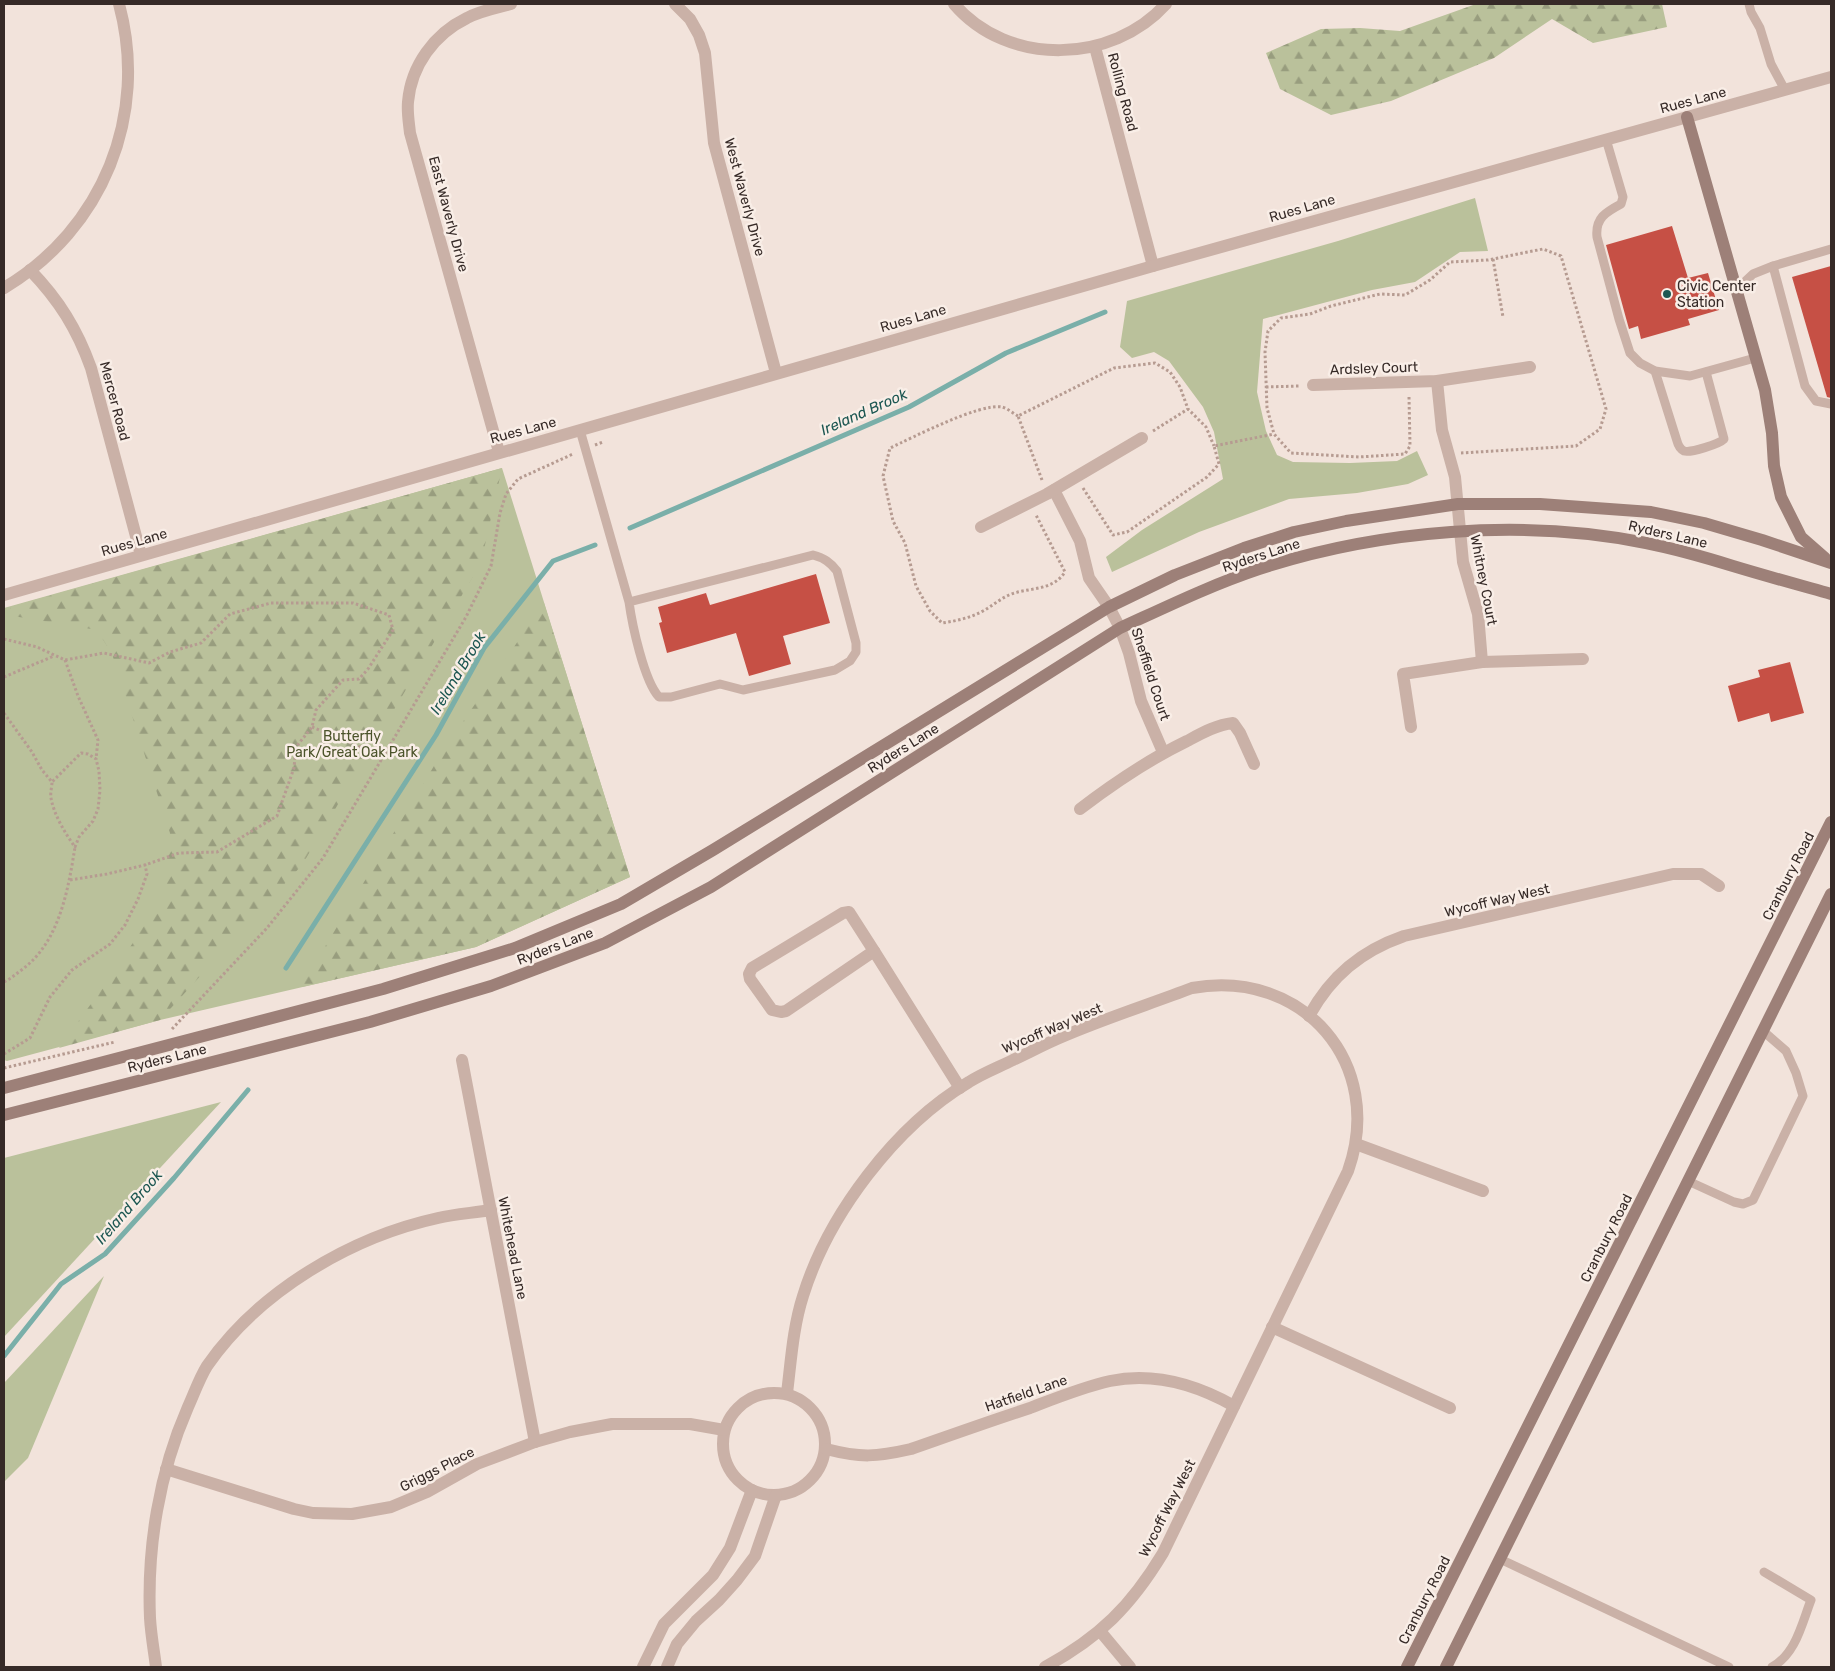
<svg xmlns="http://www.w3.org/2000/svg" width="1835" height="1671" viewBox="0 0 1835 1671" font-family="Rubik,sans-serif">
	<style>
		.green { fill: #bac19b }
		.forest { fill: url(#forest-firs) }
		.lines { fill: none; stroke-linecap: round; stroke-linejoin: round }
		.stream { stroke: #7aafa9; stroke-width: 5 }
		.building { fill: #c65045 }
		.path { stroke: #b69b91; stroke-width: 3; stroke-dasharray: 2.5 2.5; stroke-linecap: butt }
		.service { stroke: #cab1a7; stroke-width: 9 }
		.minor { stroke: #cab1a7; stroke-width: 12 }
		.tertiary { stroke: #cab1a7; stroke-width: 12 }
		.secondary { stroke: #9d8078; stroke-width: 12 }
		.poi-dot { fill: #1d5752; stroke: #f9eee7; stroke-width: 2 }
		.labels { text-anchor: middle; stroke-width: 5; stroke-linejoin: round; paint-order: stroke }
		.street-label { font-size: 14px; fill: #362a27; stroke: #f9eee7 }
		.poi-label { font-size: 14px; fill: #362a27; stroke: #f9eee7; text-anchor: start }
		.park-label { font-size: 14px; fill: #4c542b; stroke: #f9eee7 }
		.water-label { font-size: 15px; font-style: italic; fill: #1d5752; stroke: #f9eee7 }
	</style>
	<defs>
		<pattern id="forest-firs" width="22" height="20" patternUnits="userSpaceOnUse" patternTransform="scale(1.25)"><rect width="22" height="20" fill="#bac19b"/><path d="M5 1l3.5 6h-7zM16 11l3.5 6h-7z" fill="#989d7e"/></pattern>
	</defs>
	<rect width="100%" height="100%" fill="#f2e3db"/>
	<g class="green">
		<polygon points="1475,198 1488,251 1460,252 1415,282 1372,290 1263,319 1257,392 1266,431 1277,455 1293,462 1350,463 1397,461 1417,451 1428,475 1408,484 1357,493 1289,499 1199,532 1112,572 1106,557 1142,530 1223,479 1214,432 1203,407 1169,361 1154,352 1132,358 1120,347 1127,301 1338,241"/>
		<polygon points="502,468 630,877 476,947 160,1020 7,1061 4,1060 4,608"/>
		<polygon points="221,1102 4,1337 4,1158"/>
		<polygon points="104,1276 28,1458 4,1482 4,1383"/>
	</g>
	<g class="forest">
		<polygon points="1476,4 1662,4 1667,27 1593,43 1552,19 1494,58 1391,101 1331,115 1280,89 1266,53 1321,29 1360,28 1400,31"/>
		<polygon points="502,468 481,563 302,865 160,1020 59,1048 109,979 163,897 170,833 112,654 97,630 13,616 10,607"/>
		<polygon points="544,603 630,877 476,947 302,987 314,965 443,751"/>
	</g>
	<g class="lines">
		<g class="stream">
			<polyline points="630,528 909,407 1006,353 1105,312"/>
			<polyline points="286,968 436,735 484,648 553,561 595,545"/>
			<polyline points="4,1356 61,1284 105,1254 174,1178 248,1090"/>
		</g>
	</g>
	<g class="building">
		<polygon points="1672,226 1688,278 1708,273 1719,310 1688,319 1690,325 1641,339 1638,326 1629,329 1606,245"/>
		<polygon points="1831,266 1831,398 1827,397 1792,277"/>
		<polygon points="816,574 830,623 783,636 791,664 749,676 736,633 667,653 659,623 662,622 658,607 706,593 710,605"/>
		<polygon points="1790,662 1804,713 1771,722 1769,713 1738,722 1728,686 1760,677 1758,670"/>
	</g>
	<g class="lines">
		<g class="path">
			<polyline points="1493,259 1503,317"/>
			<polyline points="1266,387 1299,386"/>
			<polyline points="1409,397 1410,446 1405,454 1359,457 1291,453 1274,434 1267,408 1265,352 1268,331 1281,318 1310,314 1331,306 1380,294 1405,295 1430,280 1450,262 1488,260 1543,249 1561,256 1606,409 1600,429 1576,446 1461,453"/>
			<path d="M1018,416C1014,414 1007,408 1002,407C979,403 912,438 890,448L883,476L893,521L905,543L916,586L930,611L942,623C956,621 970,618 983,611C992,606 1000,599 1009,595C1027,587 1052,592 1065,572L1036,515"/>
			<polyline points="1153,431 1188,409"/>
			<polyline points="595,445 603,442"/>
			<polyline points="1042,480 1018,416 1114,368 1155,363 1170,372 1180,387 1188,409 1206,427 1214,446"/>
			<polyline points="1083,488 1113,535 1127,532 1207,477 1219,464 1214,446 1274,434"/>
			<polyline points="4,639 37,647 65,660 104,653 149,663 170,652 201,643 230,614 271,603 353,603 389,615 393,630 368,669 359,679 343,680 316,710 312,727 296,747 294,768 277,816 217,852 179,853 145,865"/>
			<polyline points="65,660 78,696 98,740 96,759"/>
			<polyline points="4,677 54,656"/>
			<path d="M4,713L32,752L42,770L52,782C52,787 50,793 51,798C54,815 65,833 75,847L79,837L93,821L98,809L100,790L99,771L96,759L88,754L81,753L52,782"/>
			<polyline points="312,727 384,757"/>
			<path d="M4,982C10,979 15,975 20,971C59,944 68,891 75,847"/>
			<polyline points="172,1029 267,928 323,858 466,617 491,566 500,513 506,494 518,479 573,454"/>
			<polyline points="4,1054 30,1038 50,997 72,970 110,944 125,925 138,899 147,874 145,865 107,874 70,880"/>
			<polyline points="4,1068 115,1042"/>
		</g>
		<g class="service">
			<polyline points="1749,4 1751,12 1760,28 1771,64 1785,90"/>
			<path d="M1606,139L1623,197L1621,204C1606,212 1595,218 1597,237L1619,319L1630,353L1640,363L1655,371L1690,376L1755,358"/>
			<polyline points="1773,266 1805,386 1816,401 1831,404"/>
			<polyline points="1736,290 1753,274 1773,266 1831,249"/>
			<path d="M1655,371L1677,441C1678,445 1680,449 1684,451C1691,453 1719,444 1724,439L1706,372"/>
			<path d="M580,430L629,602C632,624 644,681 659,697H671L720,684L743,690L835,670L850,661L856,652V643L837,571C830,562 824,558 813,555L629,602"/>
			<polyline points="1688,1181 1734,1202 1743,1204 1753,1200 1803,1096 1796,1073 1786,1051 1763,1031"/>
			<polyline points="1500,1559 1729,1667"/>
			<path d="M1764,1572L1811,1600C1802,1623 1796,1654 1772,1667"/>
		</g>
		<g class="minor">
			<polyline points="675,4 690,19 699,35 705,53 714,143 776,373"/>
			<path d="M954,4C1008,67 1112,64 1166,4"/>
			<polyline points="1095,47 1153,266"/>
			<path d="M30,270C59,300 77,329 91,368L141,555"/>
			<path d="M4,288C103,229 149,115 119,4"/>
			<polyline points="1437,381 1442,430 1455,477 1463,562 1478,614 1482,662"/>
			<polyline points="1313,385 1437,381 1530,367"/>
			<path d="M499,452L410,133C409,123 407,113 408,102C411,66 434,34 467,18C480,11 496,8 511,4"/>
			<polyline points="1054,490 1080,541 1089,578 1109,607 1120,628 1129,653 1141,701 1163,752"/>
			<polyline points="981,527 1047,494 1142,438"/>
			<polyline points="1411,727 1403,674 1482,662 1583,659"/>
			<path d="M1080,809C1114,783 1148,760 1187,741C1202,733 1216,725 1233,723L1240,733L1254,764"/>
			<polygon points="849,912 874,951 786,1011 781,1012 772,1010 750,979 749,974 752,968 843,913"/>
			<polyline points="874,951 960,1088"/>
			<path d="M1309,1016C1331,976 1361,951 1404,936L1673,874H1701L1719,886"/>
			<polyline points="462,1060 535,1442"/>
			<polyline points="1356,1144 1483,1191"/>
			<polyline points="1272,1327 1450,1408"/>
			<circle cx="774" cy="1444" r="51"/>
			<path d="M787,1393C791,1361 793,1327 803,1296C828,1215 895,1126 969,1082C983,1073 999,1067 1013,1060C1030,1052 1047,1043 1064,1036C1106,1018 1150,1004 1192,988C1303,968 1386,1064 1348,1171L1163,1553C1131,1606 1100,1637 1045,1667"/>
			<path d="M826,1449C861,1458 876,1457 911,1449C951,1435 990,1421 1030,1408C1056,1398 1083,1387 1110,1381C1154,1372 1197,1385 1234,1406"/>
			<polyline points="166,1469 294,1509 313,1513 352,1514 391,1507 427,1492 477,1464 535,1442 570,1432 612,1424 690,1424 724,1430"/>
			<polyline points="1100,1631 1130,1667"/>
			<path d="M156,1667C154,1651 151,1635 150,1618C147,1547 159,1473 188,1407C194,1394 199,1379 207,1366C259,1291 351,1237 438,1218C455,1214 473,1213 491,1210"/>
			<polyline points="643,1667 664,1624 713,1575 730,1548 752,1490"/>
			<polyline points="667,1667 677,1644 696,1621 719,1600 737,1580 755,1556 776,1495"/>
		</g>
		<polyline class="tertiary" points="4,595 1153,266 1831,77"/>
		<g class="secondary">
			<polyline points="1687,117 1765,390 1772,433 1774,466 1781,497 1801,537 1825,558"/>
			<polyline points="4,1088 383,989 515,948 621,904 713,850 1109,607 1175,575 1244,548 1294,532 1346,521 1458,504 1540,504 1651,512 1704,523 1762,540 1831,563"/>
			<path d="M4,1115L370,1022L491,986L605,943L711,887L1120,628C1166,607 1211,585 1259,569C1379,530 1522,518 1646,543C1676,549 1704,557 1733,566C1766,576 1799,585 1831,594"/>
			<polyline points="1407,1667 1831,822"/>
			<polyline points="1446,1667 1831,894"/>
		</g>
	</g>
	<circle class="poi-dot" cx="1667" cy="294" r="5"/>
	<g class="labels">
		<g class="street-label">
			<text transform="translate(1123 92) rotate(75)" y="5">Rolling Road</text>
			<text transform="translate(1693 100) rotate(-15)" y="5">Rues Lane</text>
			<text transform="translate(745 197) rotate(75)" y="5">West Waverly Drive</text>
			<text transform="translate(1302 208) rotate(-16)" y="5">Rues Lane</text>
			<text transform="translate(449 214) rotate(75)" y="5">East Waverly Drive</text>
			<text transform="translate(913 318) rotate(-16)" y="5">Rues Lane</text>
			<text transform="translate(1374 368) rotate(-2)" y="5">Ardsley Court</text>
			<text transform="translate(115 401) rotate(75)" y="5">Mercer Road</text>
			<text transform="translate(523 430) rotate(-15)" y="5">Rues Lane</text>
			<text transform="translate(1668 534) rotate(13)" y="5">Ryders Lane</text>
			<text transform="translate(134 542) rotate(-16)" y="5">Rues Lane</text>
			<text transform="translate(1261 555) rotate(-18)" y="5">Ryders Lane</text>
			<text transform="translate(1484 580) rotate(79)" y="5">Whitney Court</text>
			<text transform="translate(1151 674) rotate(72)" y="5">Sheffield Court</text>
			<text transform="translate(903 748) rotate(-32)" y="5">Ryders Lane</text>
			<text transform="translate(1788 876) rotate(-63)" y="5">Cranbury Road</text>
			<text transform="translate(1497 900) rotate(-13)" y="5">Wycoff Way West</text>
			<text transform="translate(555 946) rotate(-21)" y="5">Ryders Lane</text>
			<text transform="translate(1052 1028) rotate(-23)" y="5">Wycoff Way West</text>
			<text transform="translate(167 1058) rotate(-14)" y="5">Ryders Lane</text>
			<text transform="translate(1606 1238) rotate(-63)" y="5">Cranbury Road</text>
			<text transform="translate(513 1248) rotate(79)" y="5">Whitehead Lane</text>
			<text transform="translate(1026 1393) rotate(-19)" y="5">Hatfield Lane</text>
			<text transform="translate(437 1469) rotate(-27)" y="5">Griggs Place</text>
			<text transform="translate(1167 1508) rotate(-63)" y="5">Wycoff Way West</text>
			<text transform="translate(1424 1600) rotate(-63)" y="5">Cranbury Road</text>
		</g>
		<g class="poi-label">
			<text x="1677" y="291">Civic Center<tspan x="1677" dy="16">Station</tspan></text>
		</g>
		<g class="park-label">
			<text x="352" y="741">Butterfly<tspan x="352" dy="16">Park/Great Oak Park</tspan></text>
		</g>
		<g class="water-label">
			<text transform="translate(864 412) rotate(-24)" y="5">Ireland Brook</text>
			<text transform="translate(458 673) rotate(-59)" y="5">Ireland Brook</text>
			<text transform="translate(129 1207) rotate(-49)" y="5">Ireland Brook</text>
		</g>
	</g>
	<rect width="1835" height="1671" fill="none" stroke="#362a27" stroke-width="10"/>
</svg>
